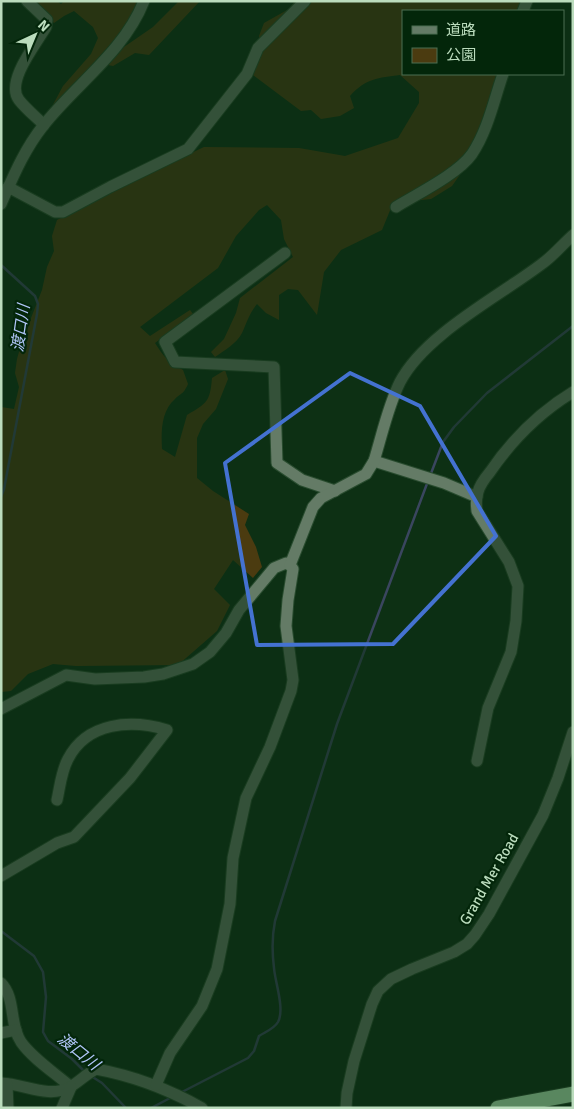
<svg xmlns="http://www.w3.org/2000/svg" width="574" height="1109" viewBox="0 0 574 1109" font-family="Signika,'Noto Sans JP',sans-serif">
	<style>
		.green { fill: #4b3b10 }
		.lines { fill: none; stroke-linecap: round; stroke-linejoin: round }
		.stream { stroke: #3a465f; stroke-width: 2.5 }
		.minor-casing { stroke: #294c2f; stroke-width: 13 }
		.highway-casing { stroke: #294c2f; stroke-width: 17 }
		.minor { stroke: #647b66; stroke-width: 11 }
		.highway { stroke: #b6f1bb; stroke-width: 15 }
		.marked { fill: none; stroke: #4472d1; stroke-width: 4; stroke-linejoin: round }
		.labels { text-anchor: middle; stroke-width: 4.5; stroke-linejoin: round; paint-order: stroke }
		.street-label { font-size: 15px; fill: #bbdcbd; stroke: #03260a }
		.water-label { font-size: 16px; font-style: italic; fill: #b1c6f9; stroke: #03260a }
	</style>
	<rect width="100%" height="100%" fill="#0d3014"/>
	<g class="green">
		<polygon points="32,1 57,1 61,4 64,1 140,1 123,30 48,114 63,86 91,54 98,38 93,27 74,11 64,16 54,23"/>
		<polygon points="179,1 200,1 149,55 135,53 113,66 108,65 124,47 153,27"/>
		<path d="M295,1H522L519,11H403V74H498L466,166L452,186L431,199L393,203L382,230L341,250L324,272L317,315L298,290L288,289L279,295V320L266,313L257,304C249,314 247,322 242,333C236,344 225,350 215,357L211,352L224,339L236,313L240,298L293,257L284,239L281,220L267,205L259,210L236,236L218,268L140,327L150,336L190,310L193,314L155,343C163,356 169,363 183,370L188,384C183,395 182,392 175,399C161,411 161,432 162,449L175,457L187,415C207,403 210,402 212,378L225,370L228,379L216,409L203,424L197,438V478L213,491L249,514L245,525L256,547L262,567L253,578L233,560L214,589L230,605L217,631L178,665L76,666L53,664L28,674L11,691L1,692V407L14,409L19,387L15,373L17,359L22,341L42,290L47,267L54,251L52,236L57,220L118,188L204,147L299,148L345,156L398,138L419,103V92L400,75C378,78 366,78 350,96L354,108L340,116L321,119L311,110L301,111L253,75L261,53L259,36L264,23L289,9Z"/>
	</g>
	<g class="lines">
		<g class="stream">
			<polyline points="1,265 35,296 38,304 37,314 4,489 1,497"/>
			<polyline points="430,476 443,442 454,427 487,393 573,326"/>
			<polyline points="1,931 34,956 43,972 46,997 43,1032 48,1041 72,1059 85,1072"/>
			<polyline points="91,1076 102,1083 126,1108"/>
			<path d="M182,1092L248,1058L254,1051L259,1036C265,1032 274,1029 278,1022C285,1009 275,982 274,968C272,952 272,936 275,921L337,724L428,481"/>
			<polyline points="151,1108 172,1097"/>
		</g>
		<defs>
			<g id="minor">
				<path d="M27,1L47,20L46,27C36,44 5,82 19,100C26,109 36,117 44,125"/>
				<polyline points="523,11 527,1"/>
				<polyline points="8,187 55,212 63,212 110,187 188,149 247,74 258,48 305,1"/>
				<path d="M1,204C13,177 24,150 43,126C75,85 124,52 144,1"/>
				<path d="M396,207C417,194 458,174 472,154C488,130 494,100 503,74"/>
				<polyline points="285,253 165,342 175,362 274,367 277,463 302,480 335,491"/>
				<polyline points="374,461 444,483 477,497"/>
				<polyline points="1,709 66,675 95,679 144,677 163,674 193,664 210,652 226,633 239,610 274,568 286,563 290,565"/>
				<path d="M477,761L488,708L511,652L516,621L518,586L509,562L477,511C476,504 476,498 478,492C480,484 485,478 490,472C512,440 540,412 573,392"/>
				<path d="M1,876L57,843L74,837L130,778L167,730C131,719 87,722 68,759C61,772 60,787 57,800"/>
				<path d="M1,983C16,998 9,1024 21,1042C33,1059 55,1073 71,1087"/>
				<polyline points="1,1033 16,1030"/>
				<path d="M1,1083C25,1084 48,1099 70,1087C79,1082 86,1074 96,1069C134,1076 168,1089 202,1108"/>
				<polyline points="7,1084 8,1108"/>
				<path d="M156,1085L170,1053L202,1006L217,969L230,904L233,858L246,798L270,747L291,691L293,680L286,626L288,600L293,569L290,565L313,507L321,498L366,474L374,461C382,435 388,406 400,382C425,334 500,296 543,263C554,255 563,244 573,235"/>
				<polyline points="62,1108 71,1087"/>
				<polyline points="346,1108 347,1093 354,1061 372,1004 378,991 391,979 412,969 454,952 467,944 475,935 489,914 543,815 558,778 573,732"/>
			</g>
			<polyline id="highway" points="498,1108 573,1094"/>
		</defs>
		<use href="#minor" class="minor-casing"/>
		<use href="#highway" class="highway-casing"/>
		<use href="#minor" class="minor"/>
		<use href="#highway" class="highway"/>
	</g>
	<path d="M0 0H574V1109H0ZM350,373L420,406L496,536L393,644L257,645L225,463Z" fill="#0d3014" fill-opacity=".55" fill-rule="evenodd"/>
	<path class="marked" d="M350,373L420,406L496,536L393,644L257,645L225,463Z"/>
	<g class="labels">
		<g class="street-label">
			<text transform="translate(489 879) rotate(-60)" y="5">Grand Mer Road</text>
		</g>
		<g class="water-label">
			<text transform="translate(20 328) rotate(-82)" y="6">渡口川</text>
			<text transform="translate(79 1051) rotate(39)" y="6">渡口川</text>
		</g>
	</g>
	<rect width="574" height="1109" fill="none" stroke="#bbdcbd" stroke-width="5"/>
	<rect x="402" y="10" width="162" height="65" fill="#03260a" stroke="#4d6f52"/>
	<rect x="412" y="26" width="25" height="8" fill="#647b66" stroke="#4d6f52"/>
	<text x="446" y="35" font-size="15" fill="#bbdcbd">道路</text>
	<rect x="412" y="48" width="25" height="15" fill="#4b3b10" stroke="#4d6f52"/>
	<text x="446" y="60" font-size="15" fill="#bbdcbd">公園</text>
	<g transform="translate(35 35) rotate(44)" stroke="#03260a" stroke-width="4" paint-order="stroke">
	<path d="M0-4L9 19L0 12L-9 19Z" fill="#bbdcbd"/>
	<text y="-8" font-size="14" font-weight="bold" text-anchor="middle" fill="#bbdcbd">N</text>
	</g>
</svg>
